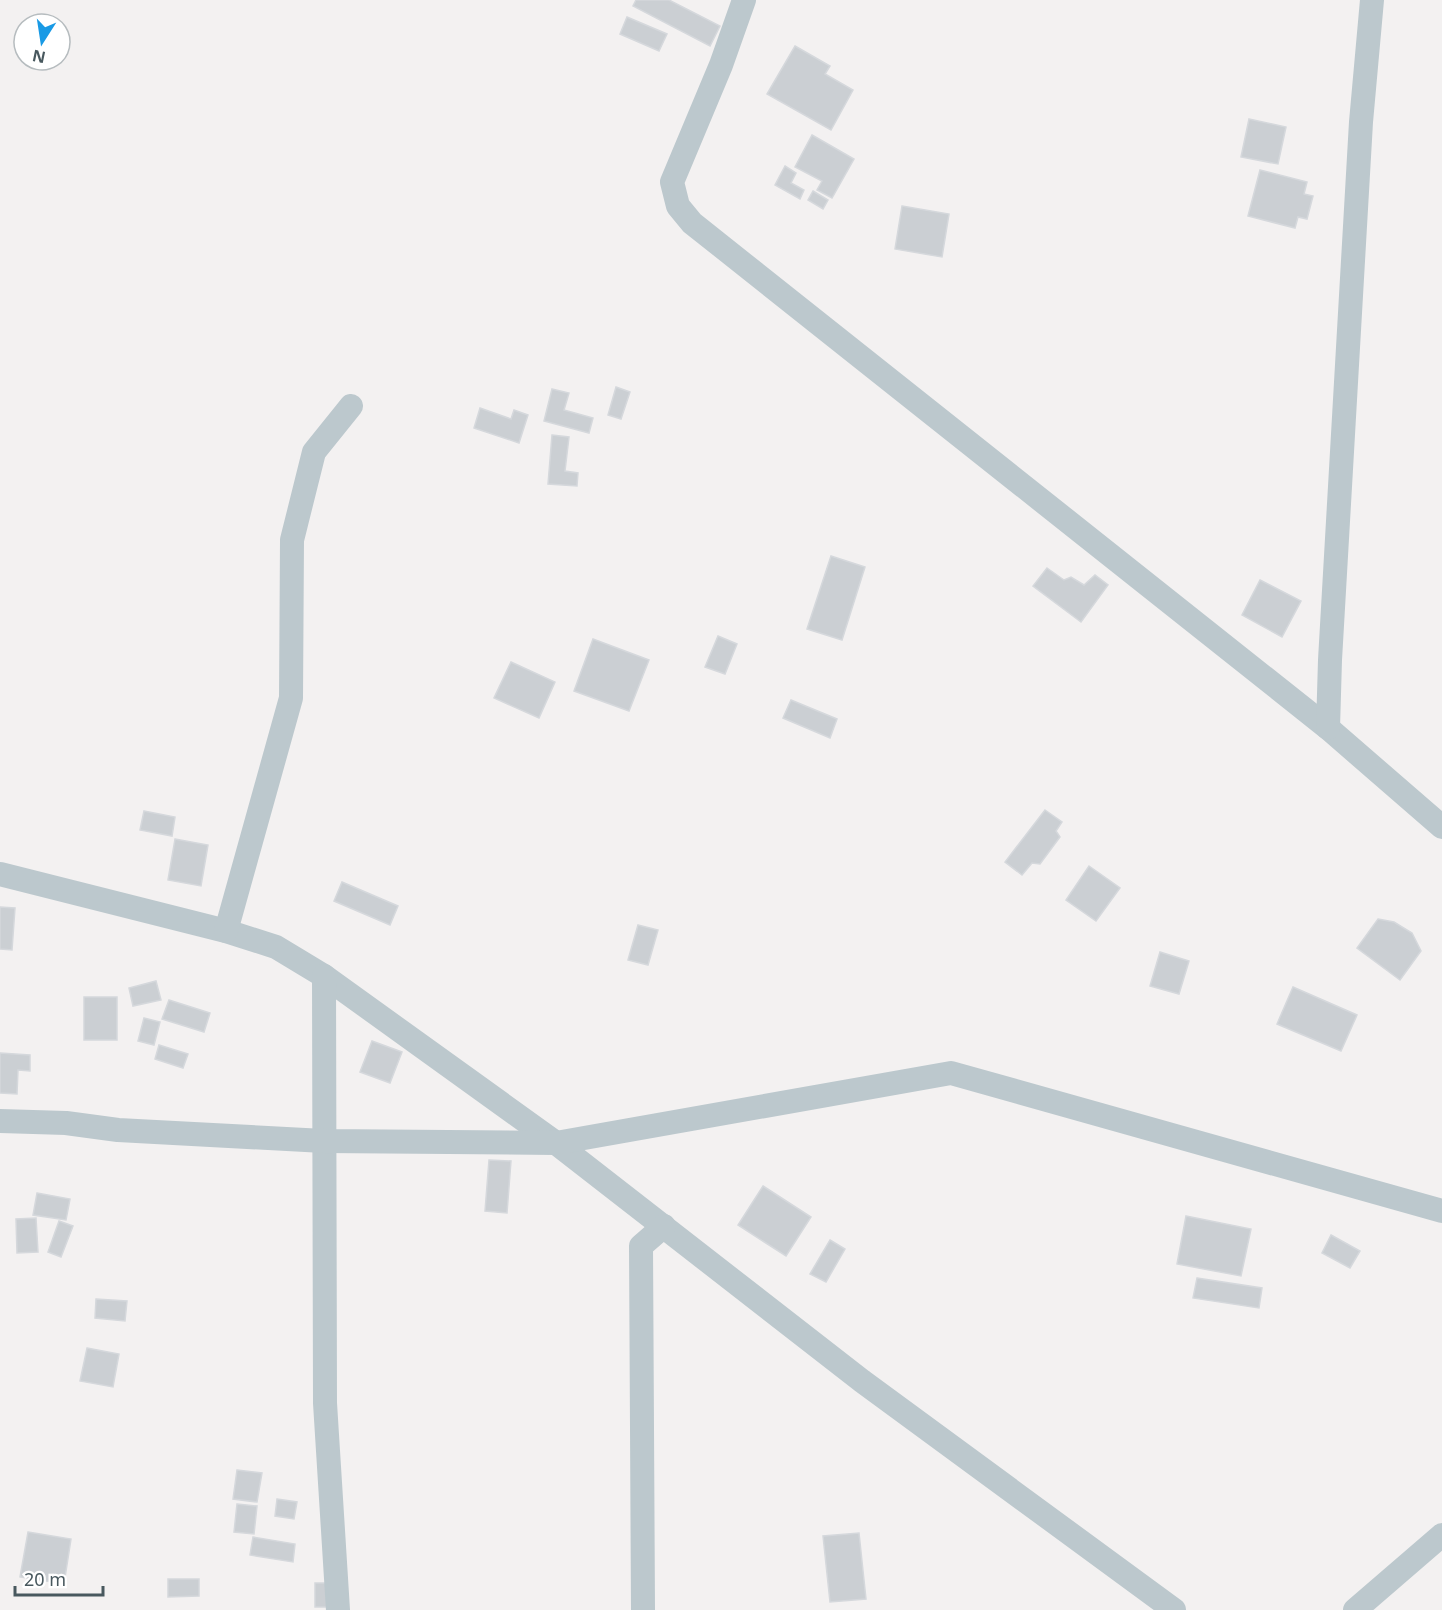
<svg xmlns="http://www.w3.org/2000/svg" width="1442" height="1610" viewBox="0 0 1442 1610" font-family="'Noto Sans',sans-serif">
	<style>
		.building { fill: #cbcfd3; stroke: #d5d8dc; stroke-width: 1.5 }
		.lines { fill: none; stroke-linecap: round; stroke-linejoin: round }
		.street { stroke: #bcc8cd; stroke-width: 24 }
	</style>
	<rect width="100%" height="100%" fill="#f3f1f1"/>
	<g class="building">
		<polygon points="636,0 669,0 720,26 710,46 633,6"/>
		<polygon points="627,17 667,34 659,51 620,34"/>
		<polygon points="795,46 830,66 825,74 853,90 831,130 767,94"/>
		<polygon points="1249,119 1286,127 1278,164 1241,157"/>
		<polygon points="812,135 854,159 832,198 817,190 822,181 795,167"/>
		<polygon points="785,166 796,173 791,183 804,190 800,199 775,185"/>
		<polygon points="1260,170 1307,182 1304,194 1313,196 1307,219 1298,217 1295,228 1248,216"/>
		<polygon points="813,191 828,200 823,209 808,200"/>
		<polygon points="902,206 949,214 942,257 895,249"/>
		<polygon points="616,387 630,392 621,419 608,415"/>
		<polygon points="552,389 569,393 564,410 593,418 589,433 544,421"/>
		<polygon points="480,408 511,419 514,410 528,415 519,443 474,428"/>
		<polygon points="552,435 569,437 565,471 578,473 577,486 548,484"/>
		<polygon points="831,556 865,567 842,640 807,629"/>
		<polygon points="1047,568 1064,580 1071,577 1084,585 1095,575 1108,585 1081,622 1033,586"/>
		<polygon points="1260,580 1301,601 1282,637 1242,615"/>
		<polygon points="718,636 737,644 725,674 705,667"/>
		<polygon points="593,639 649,660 629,711 574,691"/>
		<polygon points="511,662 555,682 539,718 494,698"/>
		<polygon points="791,700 837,719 830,738 783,718"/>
		<polygon points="1045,810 1062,822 1056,831 1060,837 1040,864 1032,863 1022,875 1005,862"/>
		<polygon points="144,811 175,817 172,836 140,830"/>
		<polygon points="175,839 208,845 201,886 168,880"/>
		<polygon points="1089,866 1120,888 1096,921 1066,900"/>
		<polygon points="342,882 398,906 390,925 334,901"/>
		<polygon points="0,907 15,908 12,950 0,949"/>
		<polygon points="1378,919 1394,922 1412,933 1421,951 1400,980 1357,948"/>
		<polygon points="638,925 658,930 648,965 628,960"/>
		<polygon points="1160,952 1189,961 1179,994 1150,986"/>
		<polygon points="156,981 161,1000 133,1006 129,988"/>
		<polygon points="1293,987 1357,1015 1341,1051 1277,1024"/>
		<rect x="84" y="997" width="33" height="43"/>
		<polygon points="169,1000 210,1013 204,1032 162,1019"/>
		<polygon points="144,1018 160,1022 154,1045 138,1041"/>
		<polygon points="372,1041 402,1052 390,1083 360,1072"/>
		<polygon points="159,1045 188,1054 183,1068 155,1059"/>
		<polygon points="0,1053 30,1055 30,1071 18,1070 17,1094 0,1093"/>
		<polygon points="489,1160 511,1161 507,1213 485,1211"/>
		<polygon points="763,1186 811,1217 786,1256 738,1225"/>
		<polygon points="37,1193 70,1199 66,1220 33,1215"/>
		<polygon points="1186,1216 1251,1229 1241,1276 1177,1264"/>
		<polygon points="36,1218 38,1252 17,1253 16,1219"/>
		<polygon points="59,1221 73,1226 61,1257 48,1252"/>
		<polygon points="1331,1235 1360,1251 1350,1268 1322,1253"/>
		<polygon points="830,1240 845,1249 826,1282 810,1274"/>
		<polygon points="1197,1278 1262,1288 1259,1308 1193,1298"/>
		<polygon points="96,1299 127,1301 125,1321 95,1318"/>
		<polygon points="87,1348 119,1354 113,1387 80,1381"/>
		<polygon points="237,1470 262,1473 257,1502 233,1499"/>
		<polygon points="277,1499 297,1502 294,1519 275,1516"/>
		<polygon points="237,1504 257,1506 254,1534 234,1532"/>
		<polygon points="28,1532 71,1539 64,1584 20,1577"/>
		<polygon points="859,1533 866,1599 830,1602 823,1536"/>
		<polygon points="253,1537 295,1544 293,1562 250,1555"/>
		<polygon points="168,1579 199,1579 199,1596 168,1597"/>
		<polygon points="315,1583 333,1583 334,1607 315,1607"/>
	</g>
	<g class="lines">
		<g class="street">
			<polyline points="744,0 721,65 672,182 678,206 692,223 1328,728 1442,827"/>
			<polyline points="1328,728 1330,660 1361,122 1372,0"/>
			<polyline points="0,874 226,931 276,947 324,976 556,1143 862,1381 1174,1610"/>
			<polyline points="226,931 291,698 292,540 314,452 351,406"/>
			<polyline points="324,976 325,1403 338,1610"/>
			<polyline points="0,1121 66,1123 118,1130 324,1141 556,1143 951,1073 1442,1211"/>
			<polyline points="643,1610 641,1246 664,1226"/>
			<polyline points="1355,1610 1442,1535"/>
		</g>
	</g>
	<g transform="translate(42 42) rotate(192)"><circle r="28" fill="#ffffff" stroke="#b6bcbf" stroke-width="1.5"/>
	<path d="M0-4.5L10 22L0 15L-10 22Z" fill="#199ae5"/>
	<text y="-9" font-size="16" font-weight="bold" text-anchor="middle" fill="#48585e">N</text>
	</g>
	<path d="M15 1586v9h88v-9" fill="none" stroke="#48585e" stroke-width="3"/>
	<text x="24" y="1586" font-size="18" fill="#48585e" stroke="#ffffff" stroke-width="4.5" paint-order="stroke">20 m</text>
</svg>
